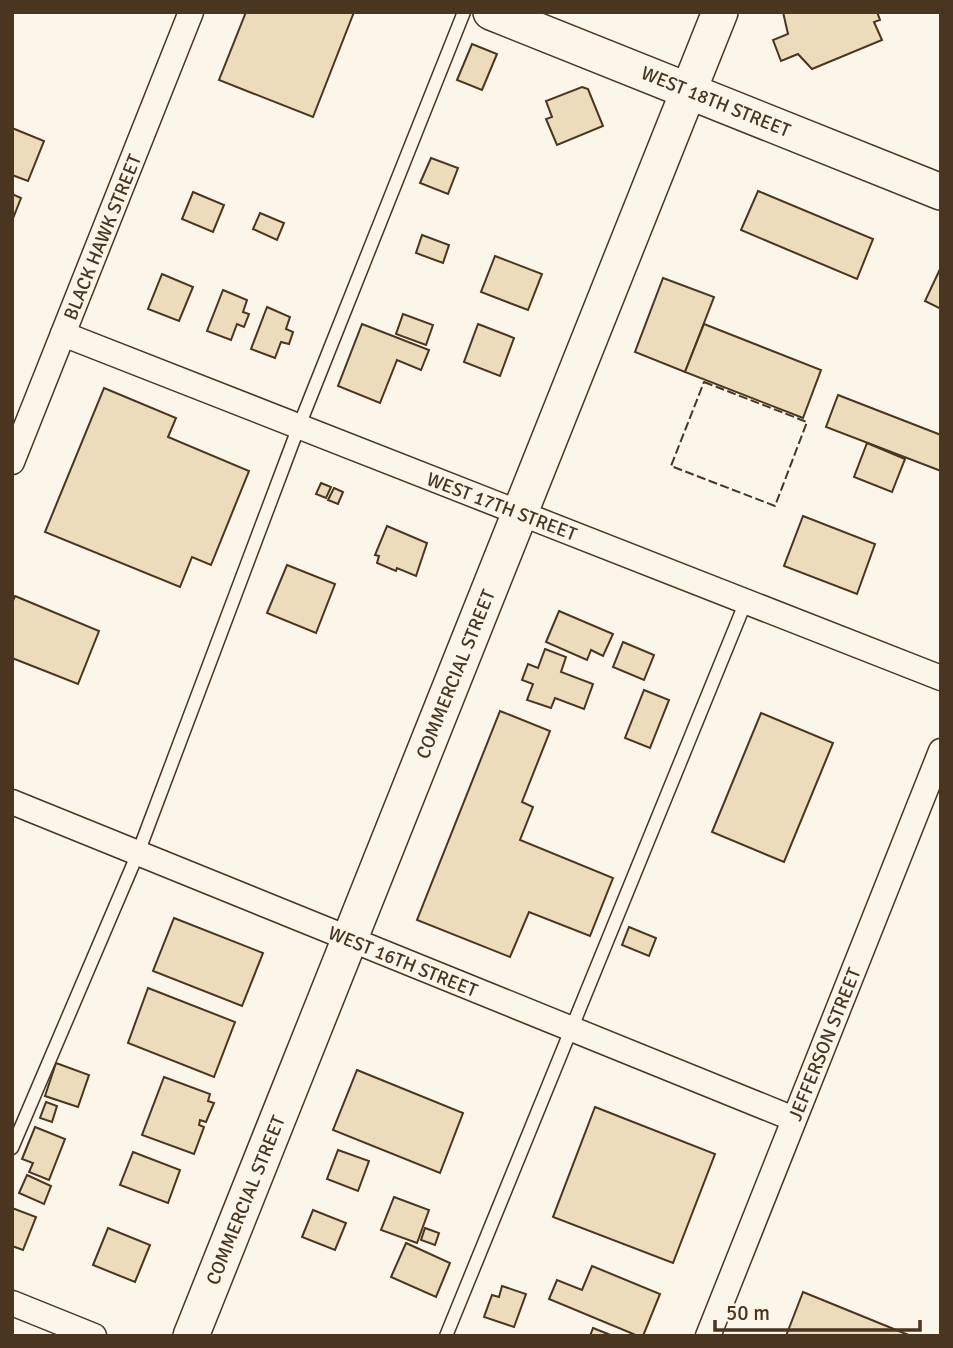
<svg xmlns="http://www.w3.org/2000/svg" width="953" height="1348" viewBox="0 0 953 1348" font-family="Signika,sans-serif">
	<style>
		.building { fill: #ecdcbc; stroke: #4a3520; stroke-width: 2 }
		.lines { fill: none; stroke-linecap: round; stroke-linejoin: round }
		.lane-casing { stroke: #4a3520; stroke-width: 15 }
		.street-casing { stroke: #4a3520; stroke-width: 27 }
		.secondary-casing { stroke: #4a3520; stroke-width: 38 }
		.lane { stroke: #fbf6e9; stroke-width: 12 }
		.street { stroke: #fbf6e9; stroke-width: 24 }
		.secondary { stroke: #fbf6e9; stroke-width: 35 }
		.fence { stroke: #4a3520; stroke-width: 2; stroke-dasharray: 9 3.5; stroke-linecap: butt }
		.labels { text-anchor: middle; stroke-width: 5; stroke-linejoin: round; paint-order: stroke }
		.street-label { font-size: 19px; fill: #4a3520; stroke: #fbf6e9 }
	</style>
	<rect width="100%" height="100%" fill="#fbf6e9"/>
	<g class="building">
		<polygon points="246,12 354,12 313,117 219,80"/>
		<polygon points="783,12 877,12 880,20 874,22 882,40 812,69 798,54 781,61 773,40 788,34"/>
		<polygon points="472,44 497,54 482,90 457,80"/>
		<polygon points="582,87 588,89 603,126 557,145 546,119 552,117 546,101"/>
		<polygon points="12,128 44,141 28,181 12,175"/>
		<polygon points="431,158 458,168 448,194 420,183"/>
		<polygon points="758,191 873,239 857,279 741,230"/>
		<polygon points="193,192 224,205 213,232 182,219"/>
		<polygon points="12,194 21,198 12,221"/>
		<polygon points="260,213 284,223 277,240 253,229"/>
		<polygon points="422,235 449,245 443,263 416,253"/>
		<polygon points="495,256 542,274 528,310 481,292"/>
		<polygon points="941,267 941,309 925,301"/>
		<polygon points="162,274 193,287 179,321 148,309"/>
		<polygon points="663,278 714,297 685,372 635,352"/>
		<polygon points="223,290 247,300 243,312 249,314 244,327 237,324 231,340 207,331"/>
		<polygon points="267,307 290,317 286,329 293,332 289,344 281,342 275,358 251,349"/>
		<polygon points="403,314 433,325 426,345 396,334"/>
		<polygon points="362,324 429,350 421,370 397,360 380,403 338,386"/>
		<polygon points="478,324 514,338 500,376 464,362"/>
		<polygon points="704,324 821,370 803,418 685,372"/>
		<polygon points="104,388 176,418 168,437 249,471 211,565 192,557 180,587 45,532"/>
		<polygon points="838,395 941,435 941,471 826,427"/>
		<polygon points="867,443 905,459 892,492 854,477"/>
		<polygon points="321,483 331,487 326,498 316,494"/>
		<polygon points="334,488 343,492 338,504 328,500"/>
		<polygon points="803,516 875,544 857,594 784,566"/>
		<polygon points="387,526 427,543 416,576 397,568 396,571 377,563 379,556 375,555"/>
		<polygon points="287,565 335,584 316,633 267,613"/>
		<polygon points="15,596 99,631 78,684 12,658 12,603"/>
		<polygon points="559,611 613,634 603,656 591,650 587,660 546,642"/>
		<polygon points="623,642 654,655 644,680 613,667"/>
		<polygon points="545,649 566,657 561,672 593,684 584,709 555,698 551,708 527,700 533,684 522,680 528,664 538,668"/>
		<polygon points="644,690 669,700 650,748 625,738"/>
		<polygon points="500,711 550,731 522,802 533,807 520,840 613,878 590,936 529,912 510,957 417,920"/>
		<polygon points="761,713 833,743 784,862 712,832"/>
		<polygon points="174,918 263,953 242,1006 153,971"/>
		<polygon points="629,927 656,938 649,956 622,945"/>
		<polygon points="148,988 235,1022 214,1077 128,1043"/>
		<polygon points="56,1063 89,1075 78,1107 45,1096"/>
		<polygon points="357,1070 463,1113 440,1173 333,1130"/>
		<polygon points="164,1077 210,1094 208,1101 214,1103 206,1122 200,1120 199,1125 204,1127 194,1154 142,1135"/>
		<polygon points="46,1102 57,1106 52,1122 40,1118"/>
		<polygon points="595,1107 715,1154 673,1263 553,1217"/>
		<polygon points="35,1127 65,1139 49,1180 29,1172 33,1163 22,1159"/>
		<polygon points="338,1150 369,1161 358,1191 327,1179"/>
		<polygon points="133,1152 180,1170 168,1203 120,1185"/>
		<polygon points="27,1175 51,1186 44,1204 19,1193"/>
		<polygon points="394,1197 429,1210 417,1243 381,1230"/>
		<polygon points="12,1208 36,1217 23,1250 12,1246"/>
		<polygon points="313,1210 346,1223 335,1250 302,1237"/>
		<polygon points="108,1228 150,1245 135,1282 93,1265"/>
		<polygon points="425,1228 439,1233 435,1245 421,1240"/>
		<polygon points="406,1243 450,1263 436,1297 391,1277"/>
		<polygon points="592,1266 660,1294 643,1336 638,1336 549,1299 557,1280 582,1290"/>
		<polygon points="502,1286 526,1294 514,1327 484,1317 492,1295 499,1297"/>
		<polygon points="803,1292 911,1336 786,1336"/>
		<polygon points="593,1328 613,1336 590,1336"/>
	</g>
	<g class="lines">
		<defs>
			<g id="lane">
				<polyline points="12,1148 138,853 299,426 464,12"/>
				<polyline points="446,1336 746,601"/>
			</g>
			<g id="street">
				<polyline points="63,334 941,678"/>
				<polyline points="12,462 191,12"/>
				<polyline points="12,802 794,1119"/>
				<polyline points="12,1303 94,1336"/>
				<polyline points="708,1336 941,751"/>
			</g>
			<g id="secondary">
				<polyline points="491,12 941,192"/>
				<polyline points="191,1336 720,12"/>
			</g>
		</defs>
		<use href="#lane" class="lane-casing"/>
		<use href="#street" class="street-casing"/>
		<use href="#secondary" class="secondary-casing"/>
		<use href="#lane" class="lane"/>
		<use href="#street" class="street"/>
		<use href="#secondary" class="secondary"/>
		<polygon class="fence" points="704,382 807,422 775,506 671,466"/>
	</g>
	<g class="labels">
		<g class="street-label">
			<text transform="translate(716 101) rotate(22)" y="7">WEST 18TH STREET</text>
			<text transform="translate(102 237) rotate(-68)" y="7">BLACK HAWK STREET</text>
			<text transform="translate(502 506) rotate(21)" y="7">WEST 17TH STREET</text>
			<text transform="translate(455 674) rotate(-68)" y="7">COMMERCIAL STREET</text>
			<text transform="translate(403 961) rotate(22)" y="7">WEST 16TH STREET</text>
			<text transform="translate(824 1044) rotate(-68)" y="7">JEFFERSON STREET</text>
			<text transform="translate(245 1200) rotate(-68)" y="7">COMMERCIAL STREET</text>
		</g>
	</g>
	<rect width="953" height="1348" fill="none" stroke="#4a3520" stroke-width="28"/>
	<path d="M715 1320v10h205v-10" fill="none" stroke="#4a3520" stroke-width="3.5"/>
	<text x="726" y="1320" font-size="21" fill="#4a3520" stroke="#fbf6e9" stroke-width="5" paint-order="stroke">50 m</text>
</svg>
